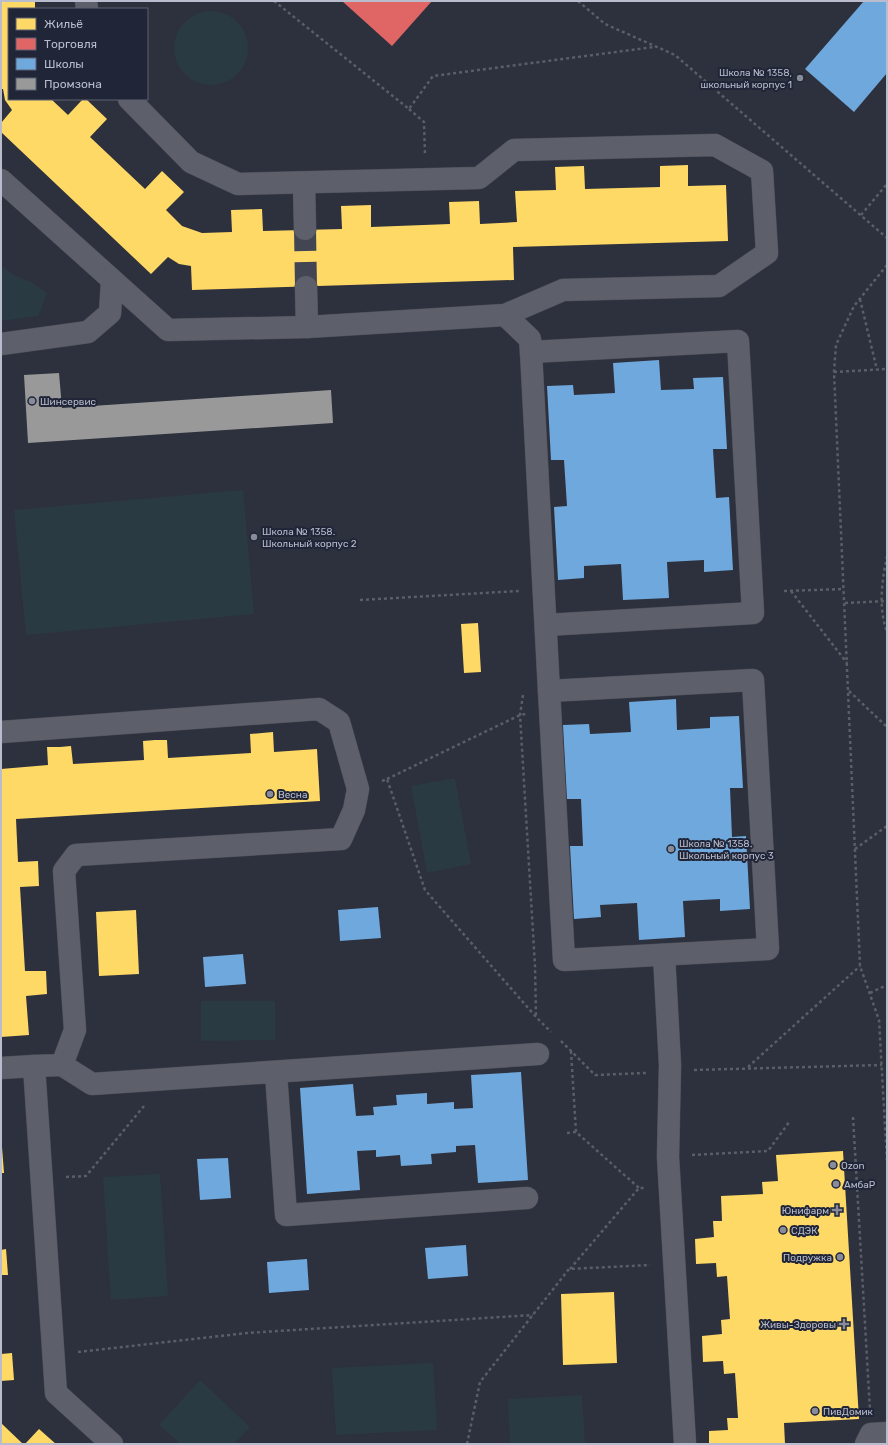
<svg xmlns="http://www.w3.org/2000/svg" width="888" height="1445" viewBox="0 0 888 1445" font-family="Rubik,sans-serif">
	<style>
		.green { fill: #2a3a42 }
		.homes { fill: #ffd966 }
		.shops { fill: #e06666 }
		.schools { fill: #6fa8dc }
		.industry { fill: #999 }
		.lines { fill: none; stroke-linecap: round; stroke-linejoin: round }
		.minor-tunnel { stroke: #424552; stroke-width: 22; stroke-dasharray: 22 11; stroke-linecap: butt }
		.minor-casing { stroke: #4b4d56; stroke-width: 23 }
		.path { stroke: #5a5e66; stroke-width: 2.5; stroke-dasharray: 3 3; stroke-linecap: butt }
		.minor { stroke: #5d606a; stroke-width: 22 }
		.poi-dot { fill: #878b9a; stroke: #202538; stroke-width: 1.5 }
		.labels { text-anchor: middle; stroke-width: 4; stroke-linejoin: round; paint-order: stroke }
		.poi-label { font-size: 10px; fill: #b8bccc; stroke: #202538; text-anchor: start }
	</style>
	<rect width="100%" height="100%" fill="#2d303d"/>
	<g class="green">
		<circle cx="211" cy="48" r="37"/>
		<polygon points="1,265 12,274 31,282 47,293 38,316 1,321"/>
		<polygon points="243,490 254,614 26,635 14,510"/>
		<polygon points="455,778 471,864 427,873 411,786"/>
		<polygon points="201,1001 275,1001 275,1040 201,1041"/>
		<polygon points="160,1174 168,1296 111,1300 103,1177"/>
		<polygon points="433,1363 437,1430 336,1435 332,1368"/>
		<polygon points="200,1380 250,1427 234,1444 181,1444 159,1425"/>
		<polygon points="582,1395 585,1443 510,1444 508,1399"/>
	</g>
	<g class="homes">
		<polygon points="1,1 35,1 35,9 9,9 9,99 51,99 68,115 83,99 86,99 107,119 90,137 145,189 162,171 184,192 166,210 182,226 202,233 232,232 231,210 262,209 263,231 342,229 341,206 371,205 371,227 450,224 449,202 479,201 480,224 517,222 515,191 556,190 555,167 584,166 585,189 660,187 660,166 688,165 688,186 726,185 728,241 513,247 514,280 192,290 191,266 179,264 168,257 151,274 1,132 1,123 12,110 5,100 3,89 1,89"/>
		<polygon points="478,623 481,672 464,673 461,624"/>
		<polygon points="273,732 274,752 317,749 320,801 16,819 18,862 38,861 39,886 20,887 25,971 46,971 47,994 26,996 29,1035 1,1037 1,769 48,765 47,747 60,747 71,746 73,764 144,760 143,741 155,740 167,740 168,758 251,753 250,734"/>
		<polygon points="136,910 139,974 99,976 96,912"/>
		<polygon points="1,1147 2,1147 4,1173 1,1173"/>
		<polygon points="843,1151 859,1419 784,1423 785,1444 709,1444 709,1431 728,1430 727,1418 738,1418 735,1373 724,1374 723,1361 703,1362 702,1336 722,1334 721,1320 730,1319 727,1276 717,1277 716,1263 696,1264 695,1239 714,1237 713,1221 722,1221 721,1196 763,1194 762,1182 778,1181 776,1155"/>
		<polygon points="6,1249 8,1275 1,1275 1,1250"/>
		<polygon points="614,1292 617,1363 563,1365 561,1294"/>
		<polygon points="12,1353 14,1380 1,1381 1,1354"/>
		<polygon points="1,1423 23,1444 1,1444"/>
		<polygon points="39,1429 48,1437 56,1444 25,1444"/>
	</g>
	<polygon class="shops" points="342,1 432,1 392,46"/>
	<g class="schools">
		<polygon points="864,1 887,1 887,73 854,112 805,69"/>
		<polygon points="659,360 661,390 694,389 693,378 723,377 727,449 713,449 716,498 729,497 733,570 704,572 704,560 667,562 669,598 623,600 621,564 584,566 584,578 558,580 554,507 567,506 564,460 551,460 547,386 573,385 574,395 615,393 613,363"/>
		<polygon points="676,699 677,730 710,728 710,717 739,716 743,788 730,788 732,837 746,836 750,909 720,911 720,899 683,901 685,937 639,940 637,903 600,905 601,917 574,919 570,846 583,846 581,799 567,799 563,725 589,724 590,734 631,732 629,702"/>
		<polygon points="378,907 381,938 340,941 338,910"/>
		<polygon points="243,954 246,984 205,987 203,957"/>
		<polygon points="521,1072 528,1180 478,1183 475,1145 456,1146 456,1152 431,1154 432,1164 401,1166 400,1155 376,1157 376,1150 357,1151 360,1190 307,1194 300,1088 353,1084 356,1116 374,1115 373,1107 397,1105 396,1095 427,1093 427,1104 454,1102 454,1109 473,1108 471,1075"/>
		<polygon points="228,1158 231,1198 200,1200 197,1159"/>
		<polygon points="466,1245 468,1276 428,1279 425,1248"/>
		<polygon points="307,1259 309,1290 269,1293 267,1262"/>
	</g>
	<polygon class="industry" points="59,373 62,408 331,390 333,423 28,443 24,375"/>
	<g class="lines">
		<polyline class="minor-tunnel" points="305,229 306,287"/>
		<defs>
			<g id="minor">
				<polyline points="86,1 87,9"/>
				<polyline points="1,180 168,330 307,327 505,315 563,290 719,286 767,253 762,171 715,145 514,150 479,178 238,184 191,162 129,99"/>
				<polyline points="304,183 305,229"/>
				<polyline points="306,287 307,327"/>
				<polyline points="505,315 530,339 531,352"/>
				<polyline points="1,344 88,332 110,313 112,281"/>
				<polyline points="546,625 753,613 738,341 531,352 549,691"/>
				<polygon points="753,680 768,949 564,960 549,691"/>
				<polyline points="1,732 319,709 339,722 358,789 354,810 341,839 76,855 64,871 75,1030 62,1065 34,1066"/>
				<polyline points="664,955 670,1065 668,1157 685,1444"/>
				<polyline points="62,1065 92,1084 538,1054"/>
				<polyline points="1,1068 34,1066 56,1393 112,1444"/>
				<polyline points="276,1073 286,1215 527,1198"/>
				<polyline points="866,1444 871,1434 887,1433"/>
			</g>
		</defs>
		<use href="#minor" class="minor-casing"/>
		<g class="path">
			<polyline points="274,1 409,109 433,76 654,47"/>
			<polyline points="578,1 605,24 675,55 887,238"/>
			<polyline points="409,109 424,122 425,155"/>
			<polyline points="861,215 887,184"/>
			<polyline points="887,265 854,306 836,345 834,372 860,966 879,1020 887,1161"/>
			<polyline points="860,299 877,370"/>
			<polyline points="834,372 887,369"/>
			<path d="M887,556C882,581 878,607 887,632"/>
			<polyline points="784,591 844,589"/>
			<polyline points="791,591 847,663"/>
			<polyline points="360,600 519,591"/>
			<polyline points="845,603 887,601"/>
			<polyline points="849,691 887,727"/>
			<polyline points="523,695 520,715 535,966 536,1017"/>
			<polyline points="387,779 520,715 526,714"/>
			<polyline points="382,781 387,779 425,890 536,1017 551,1032"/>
			<polyline points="855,849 887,826"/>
			<polyline points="870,993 887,985"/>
			<polyline points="561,1041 595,1075 646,1073"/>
			<polyline points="571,1051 576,1132"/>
			<polyline points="748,1067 860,966"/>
			<polyline points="694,1070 882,1065"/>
			<polyline points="853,1117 870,1410"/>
			<polyline points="567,1133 576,1132 639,1188"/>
			<polyline points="692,1155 768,1151 790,1121"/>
			<polyline points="66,1177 86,1176 144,1106"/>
			<polyline points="570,1269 639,1188 646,1188"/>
			<polyline points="78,1352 247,1333 533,1315"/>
			<polyline points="467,1444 480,1382 569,1269 650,1265"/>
		</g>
		<use href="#minor" class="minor"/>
	</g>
	<g class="poi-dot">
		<circle cx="800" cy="78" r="4"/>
		<circle cx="32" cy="401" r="4"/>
		<circle cx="254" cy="537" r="4"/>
		<circle cx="270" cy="794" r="4"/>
		<circle cx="671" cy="849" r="4"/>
		<circle cx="833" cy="1165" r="4"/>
		<circle cx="836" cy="1184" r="4"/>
		<path d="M835 1204h4v4h4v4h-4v4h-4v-4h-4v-4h4z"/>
		<circle cx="783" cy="1230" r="4"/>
		<circle cx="840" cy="1257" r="4"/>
		<path d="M842 1318h4v4h4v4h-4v4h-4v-4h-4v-4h4z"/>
		<circle cx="815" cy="1411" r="4"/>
	</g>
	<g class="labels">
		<g class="poi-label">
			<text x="792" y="76" text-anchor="end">Школа № 1358,<tspan x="792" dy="12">школьный корпус 1</tspan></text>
			<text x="40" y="405">Шинсервис</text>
			<text x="262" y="535">Школа № 1358.<tspan x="262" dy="12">Школьный корпус 2</tspan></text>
			<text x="278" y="798">Весна</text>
			<text x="679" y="847">Школа № 1358.<tspan x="679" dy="12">Школьный корпус 3</tspan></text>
			<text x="841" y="1169">Ozon</text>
			<text x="844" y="1188">АмбаР</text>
			<text x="829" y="1214" text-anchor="end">Юнифарм</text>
			<text x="791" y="1234">СДЭК</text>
			<text x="832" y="1261" text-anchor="end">Подружка</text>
			<text x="836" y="1328" text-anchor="end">Живы-Здоровы</text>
			<text x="823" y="1415">ПивДомик</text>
		</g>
	</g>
	<rect width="888" height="1445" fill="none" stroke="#b8bccc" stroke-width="4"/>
	<rect x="8" y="8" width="140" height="92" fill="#202538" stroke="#5d6173"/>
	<rect x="16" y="18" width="20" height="12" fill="#ffd966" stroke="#5d6173"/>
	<text x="44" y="28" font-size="12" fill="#b8bccc">Жильё</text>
	<rect x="16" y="38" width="20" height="12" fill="#e06666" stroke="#5d6173"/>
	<text x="44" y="48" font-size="12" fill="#b8bccc">Торговля</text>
	<rect x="16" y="58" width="20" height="12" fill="#6fa8dc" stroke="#5d6173"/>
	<text x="44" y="68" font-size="12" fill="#b8bccc">Школы</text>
	<rect x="16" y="78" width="20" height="12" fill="#999999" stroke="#5d6173"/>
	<text x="44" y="88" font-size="12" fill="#b8bccc">Промзона</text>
</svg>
